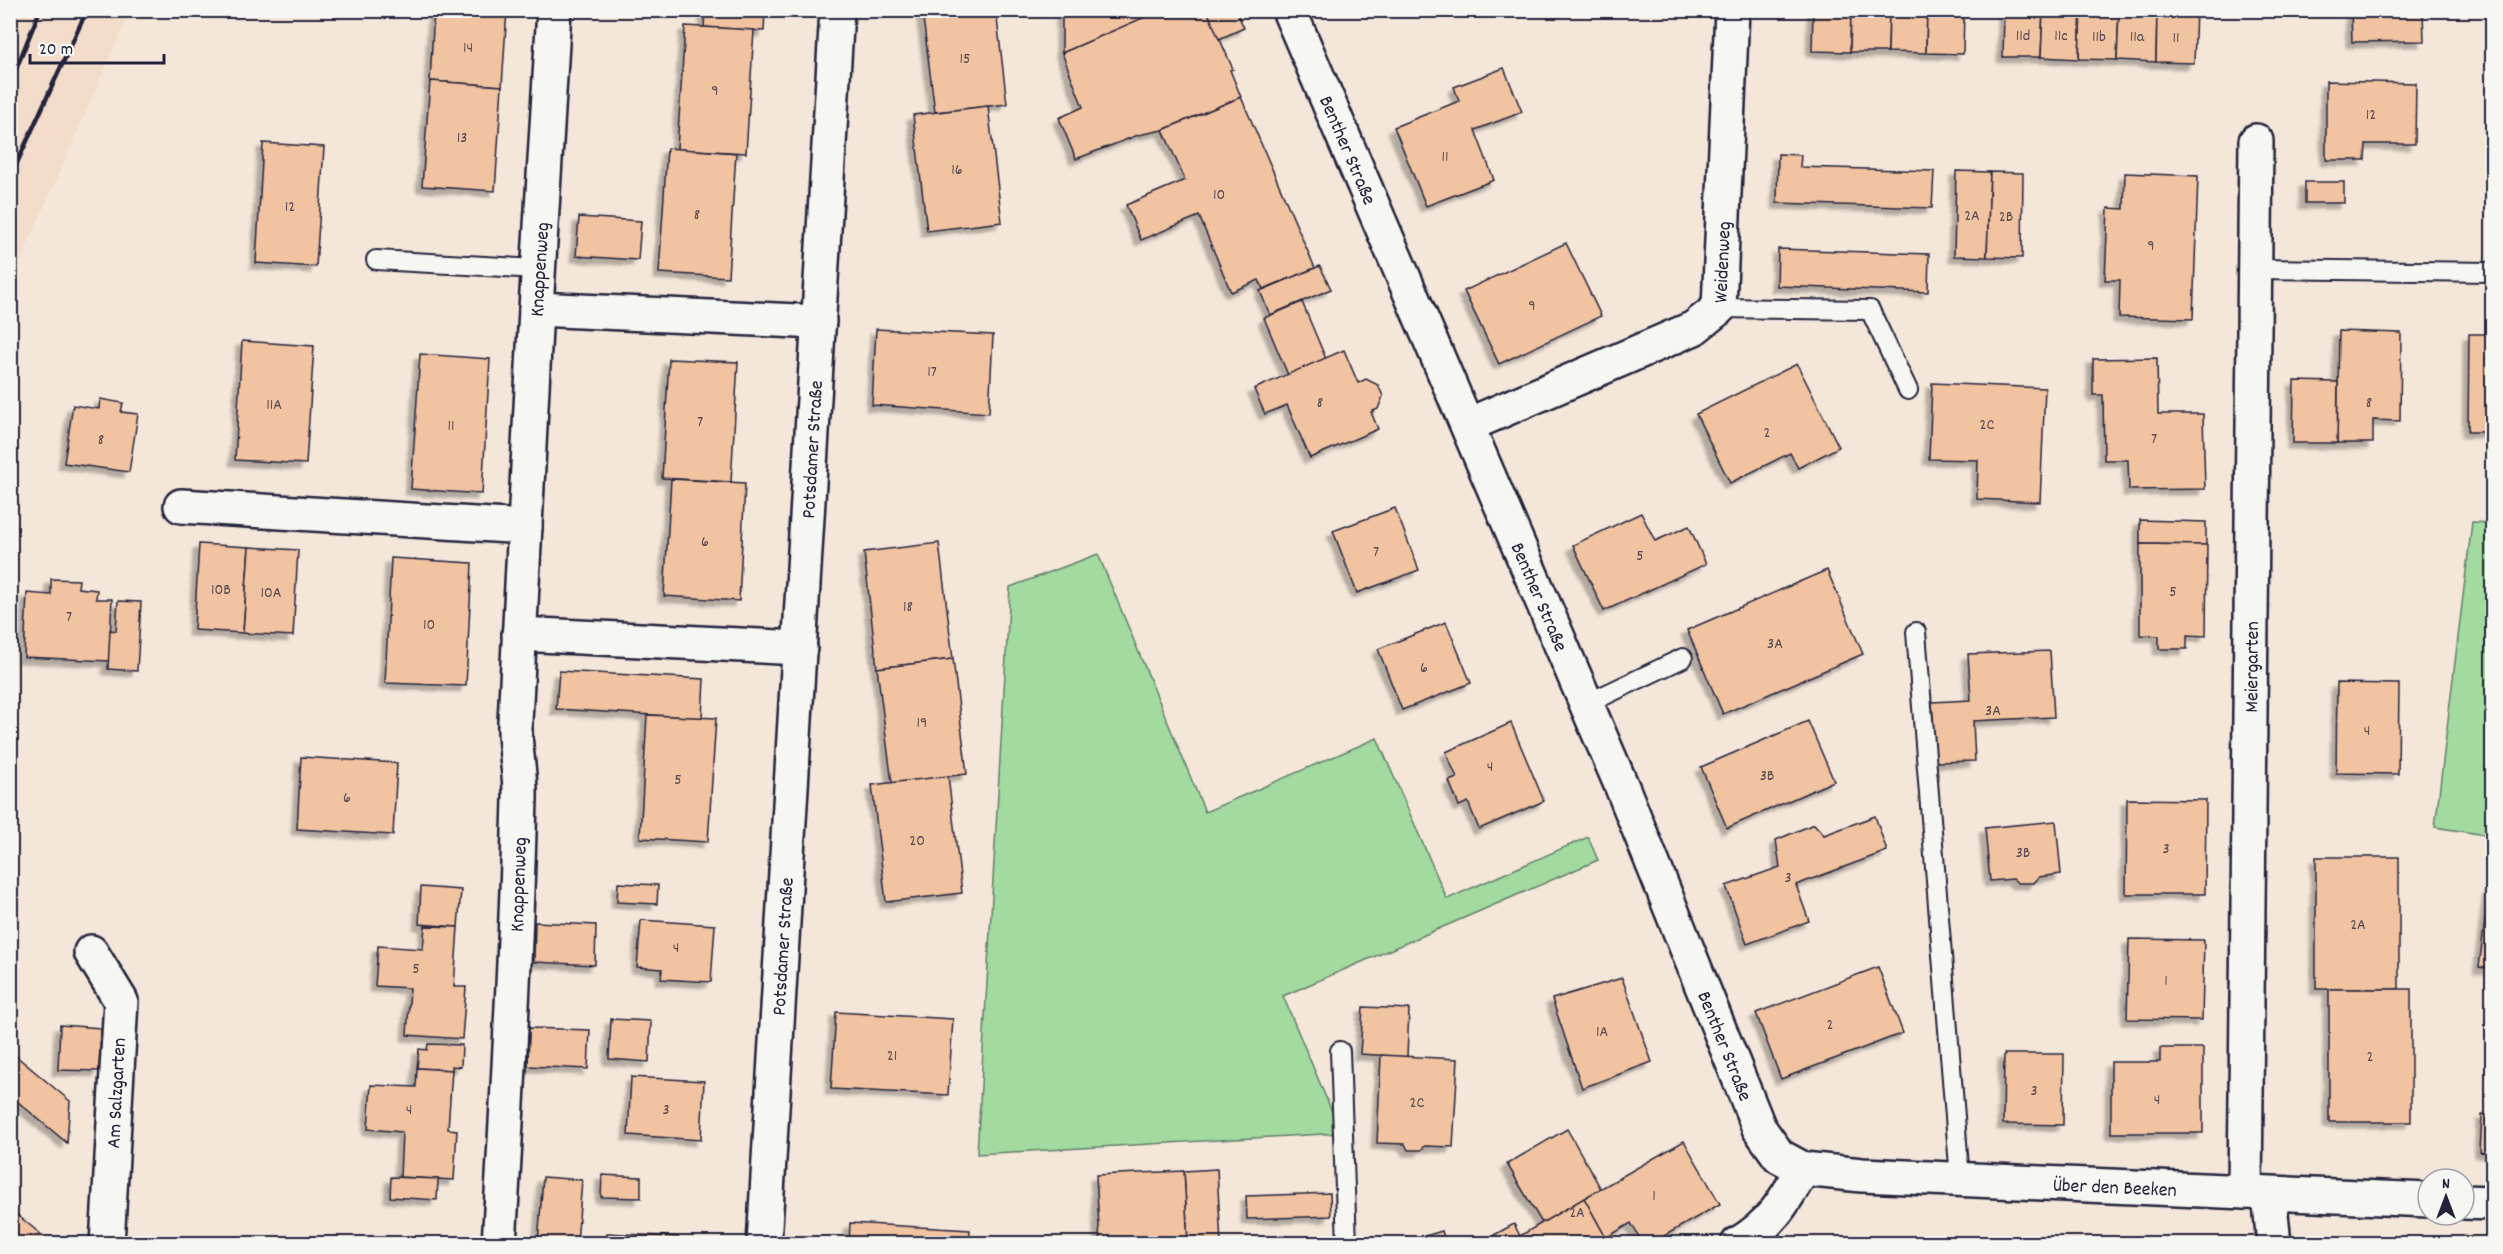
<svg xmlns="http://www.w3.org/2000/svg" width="2503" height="1254" viewBox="0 0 2503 1254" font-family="Dekko,sans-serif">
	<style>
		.built { fill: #f3dcc9 }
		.green { fill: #a2da9f; stroke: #627e6d; stroke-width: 1.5 }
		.building { fill: #f1c3a1; stroke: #22223b; stroke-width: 1.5; filter: url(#shadow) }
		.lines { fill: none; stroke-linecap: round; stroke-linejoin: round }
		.service-casing { stroke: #22223b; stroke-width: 22 }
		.minor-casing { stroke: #22223b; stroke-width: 38 }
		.tertiary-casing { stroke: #22223b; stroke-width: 38 }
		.service { stroke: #f6f6f2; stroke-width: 18 }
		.minor { stroke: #f6f6f2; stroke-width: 33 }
		.tertiary { stroke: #f6f6f2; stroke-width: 33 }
		.rail { stroke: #22223b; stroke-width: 4.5 }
		.labels { text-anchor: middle; stroke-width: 5; stroke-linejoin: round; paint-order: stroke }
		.number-label { font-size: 16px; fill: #564a54 }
		.street-label { font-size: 20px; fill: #22223b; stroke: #f6f6f2 }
	</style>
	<defs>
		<filter id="shadow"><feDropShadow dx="-5.5" dy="5.5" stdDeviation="1.5" flood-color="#0004"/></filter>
	</defs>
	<rect width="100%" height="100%" fill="#f4e7da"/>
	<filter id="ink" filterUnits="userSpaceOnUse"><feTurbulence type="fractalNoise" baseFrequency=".0167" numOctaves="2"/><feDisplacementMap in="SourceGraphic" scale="12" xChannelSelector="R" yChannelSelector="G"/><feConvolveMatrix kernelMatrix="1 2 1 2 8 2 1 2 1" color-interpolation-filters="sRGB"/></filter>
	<g filter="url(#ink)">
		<polygon class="built" points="11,10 130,11 11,283 10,11"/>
		<g class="green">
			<polygon points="2472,522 2492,523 2492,836 2435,827"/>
			<polygon points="1098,554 1205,812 1377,738 1447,899 1588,837 1598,860 1283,996 1341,1133 977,1154 1010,587"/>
		</g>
		<g class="building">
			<polygon points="434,10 507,10 502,86 430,81"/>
			<polygon points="705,10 765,10 764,31 704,27"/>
			<polygon points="922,10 996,10 1007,104 935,112"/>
			<polygon points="1062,10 1138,10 1142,19 1062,53"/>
			<polygon points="1161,10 1207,10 1233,69 1230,70 1241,97 1163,130 1138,135 1076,159 1059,118 1083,107 1062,53"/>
			<polygon points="1207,10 1236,10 1244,28 1219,39"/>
			<polygon points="1813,10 1851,10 1850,52 1812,51"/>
			<polygon points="1851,10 1889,10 1888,52 1850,52"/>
			<polygon points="1889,10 1927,10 1926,53 1888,52"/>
			<polygon points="1927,10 1964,10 1963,54 1926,53"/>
			<polygon points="2004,10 2043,10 2041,57 2003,57"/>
			<polygon points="2043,10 2081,10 2079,59 2041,57"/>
			<polygon points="2081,10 2119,10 2117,60 2079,59"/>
			<polygon points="2119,10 2157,10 2156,62 2117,60"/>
			<polygon points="2157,10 2196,10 2194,63 2156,62"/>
			<polygon points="2351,10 2423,10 2424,41 2352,42"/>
			<polygon points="685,26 754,30 746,153 677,149"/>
			<polygon points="1504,68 1522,112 1475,130 1494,180 1426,206 1394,127 1459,101 1454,87"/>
			<polygon points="430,81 502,86 495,191 422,186"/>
			<polygon points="2326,81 2416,83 2415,144 2366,144 2365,160 2326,160"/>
			<polygon points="1241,97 1315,268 1263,289 1259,280 1231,292 1199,216 1141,240 1126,205 1185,180 1163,130"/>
			<polygon points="988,106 1002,222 927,231 913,115"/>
			<polygon points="263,143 324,147 316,267 256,263"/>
			<polygon points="667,148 736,153 728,277 659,273"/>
			<polygon points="1778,154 1801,155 1800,167 1934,171 1932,208 1777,203"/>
			<polygon points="1956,171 1990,172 1987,257 1954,256"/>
			<polygon points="1990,172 2023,173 2022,258 1987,257"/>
			<polygon points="2125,173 2198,176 2193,319 2119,317 2120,280 2105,280 2108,208 2124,209"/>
			<rect x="2305" y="182" width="39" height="21"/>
			<polygon points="579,217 641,221 638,260 576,256"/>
			<polygon points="1566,243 1601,316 1499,364 1464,291"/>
			<polygon points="1778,249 1929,254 1928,292 1777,286"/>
			<polygon points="1320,266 1331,289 1270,315 1260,291"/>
			<polygon points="1302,302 1326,359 1288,375 1264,318"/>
			<polygon points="876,329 993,335 989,413 872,405"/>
			<polygon points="2339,331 2401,333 2400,421 2373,420 2373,443 2337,443"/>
			<polygon points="2469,334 2492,334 2492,432 2468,432"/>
			<polygon points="242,341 314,346 306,464 235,460"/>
			<polygon points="1344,350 1358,383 1366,379 1378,385 1383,396 1378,409 1371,412 1378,429 1310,458 1287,405 1265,414 1254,389"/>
			<polygon points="420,354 490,359 482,494 411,489"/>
			<polygon points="2157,358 2158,414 2203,414 2205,489 2129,490 2128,460 2104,460 2103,395 2093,395 2093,359"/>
			<polygon points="669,359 738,362 731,482 662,478"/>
			<polygon points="1797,364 1839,447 1798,468 1790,453 1730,483 1696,414"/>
			<polygon points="2294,381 2338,382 2337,443 2293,443"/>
			<polygon points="1932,383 2045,388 2040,502 1977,499 1978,460 1929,459"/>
			<polygon points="100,399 123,403 121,412 138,414 129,472 64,463 73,405 99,409"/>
			<polygon points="671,479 745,483 739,601 664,596"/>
			<polygon points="1395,508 1419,570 1357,593 1333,531"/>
			<polygon points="1641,513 1655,541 1689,526 1706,564 1604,611 1573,545"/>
			<polygon points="2140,520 2206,522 2206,545 2140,544"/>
			<polygon points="939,543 953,659 877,668 864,552"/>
			<polygon points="199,544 249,547 243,633 194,630"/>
			<polygon points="2140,544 2207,545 2206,636 2187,635 2187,649 2159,649 2159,636 2140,635"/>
			<polygon points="249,547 298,550 293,636 243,633"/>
			<polygon points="391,558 472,563 466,686 385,683"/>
			<polygon points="1827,570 1863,654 1723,714 1687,630"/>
			<polygon points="51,579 79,580 78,588 97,590 96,599 112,599 109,661 24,657 27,593 51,595"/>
			<polygon points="118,601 141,602 137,671 108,669 110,630 116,631"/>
			<polygon points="1446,622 1471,683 1402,710 1378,649"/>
			<polygon points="2050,651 2054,717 1973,721 1975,761 1935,762 1932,702 1971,700 1968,654"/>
			<polygon points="953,659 967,774 892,783 877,668"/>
			<polygon points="559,671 704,679 702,718 556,709"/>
			<polygon points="2337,683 2399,684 2398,774 2336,773"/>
			<polygon points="647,715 716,718 708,842 640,838"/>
			<polygon points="1808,721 1834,781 1727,828 1701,767"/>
			<polygon points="1511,723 1544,801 1479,829 1468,802 1459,806 1449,781 1457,778 1446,752"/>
			<polygon points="301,757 397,763 393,835 297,829"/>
			<polygon points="948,776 962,893 886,902 872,785"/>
			<polygon points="2127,799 2206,800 2205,894 2126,894"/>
			<polygon points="1875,816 1887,851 1796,885 1809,921 1747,944 1726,886 1780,867 1776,840 1814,824 1824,835"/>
			<polygon points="2056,821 2061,874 2039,877 2034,883 2018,883 2013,879 1990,881 1985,828"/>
			<rect x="2316" y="857" width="83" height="132"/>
			<polygon points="618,883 658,885 657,904 617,902"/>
			<polygon points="421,887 461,890 458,927 419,924"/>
			<polygon points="2489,888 2492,888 2492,969 2479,967"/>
			<polygon points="641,920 715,925 711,982 661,979 662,969 637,967"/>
			<polygon points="535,922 596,925 595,965 534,962"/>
			<polygon points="425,926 458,927 454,987 466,987 462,1039 407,1035 410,988 375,986 378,946 423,949"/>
			<polygon points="2129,939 2204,940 2202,1020 2127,1019"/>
			<polygon points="1878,967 1903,1033 1781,1079 1756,1013"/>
			<polygon points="1622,978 1652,1062 1582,1088 1552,999"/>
			<rect x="2329" y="989" width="82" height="133"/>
			<polygon points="1363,1007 1409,1009 1407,1057 1360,1054"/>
			<polygon points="836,1012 953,1019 948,1095 831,1089"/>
			<polygon points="611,1019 651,1021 649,1062 609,1059"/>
			<polygon points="60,1025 101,1028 99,1071 58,1070"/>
			<polygon points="529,1028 590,1030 588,1069 528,1066"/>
			<polygon points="428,1044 462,1045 461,1067 452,1066 452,1070 417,1068 419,1049 427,1050"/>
			<polygon points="2160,1048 2203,1048 2203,1133 2111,1133 2111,1062 2160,1062"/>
			<polygon points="2004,1054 2064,1054 2063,1125 2003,1124"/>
			<polygon points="1381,1055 1458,1059 1453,1147 1425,1146 1421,1150 1408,1150 1405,1144 1377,1143"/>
			<polygon points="10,1056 16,1056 70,1101 67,1143 18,1102 10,1111"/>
			<polygon points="417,1068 452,1070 448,1129 457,1130 454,1180 400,1177 402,1132 368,1129 371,1085 416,1087"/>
			<polygon points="631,1077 704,1081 701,1140 628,1135"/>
			<polygon points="2482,1115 2492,1116 2492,1153 2480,1152"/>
			<polygon points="1567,1129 1601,1189 1542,1223 1507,1164"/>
			<polygon points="1684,1141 1720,1204 1650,1244 1643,1244 1631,1223 1606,1238 1584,1198"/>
			<polygon points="1217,1169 1221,1244 1188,1244 1184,1171"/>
			<polygon points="1184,1171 1188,1244 1100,1244 1096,1175"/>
			<polygon points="602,1175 641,1177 641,1198 601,1197"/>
			<polygon points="391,1177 438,1179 437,1200 390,1197"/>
			<polygon points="543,1177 582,1180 577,1244 538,1244"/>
			<polygon points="1330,1193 1331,1216 1247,1219 1246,1196"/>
			<polygon points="1584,1198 1606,1238 1596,1244 1494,1244 1494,1235 1514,1224 1520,1236"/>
			<polygon points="10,1209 53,1244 10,1244"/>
			<polygon points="850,1223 970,1230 969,1244 849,1244"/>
			<polygon points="1442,1231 1446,1244 1402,1243"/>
			<polygon points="607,1233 678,1237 678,1244 607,1244"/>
		</g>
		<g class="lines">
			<defs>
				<g id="service">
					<polyline points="376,260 538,269"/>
					<polyline points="2255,269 2492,272"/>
					<polyline points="1719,308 1870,310 1908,390"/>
					<polyline points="1916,632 1960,1179"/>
					<polyline points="1586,704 1683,658"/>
					<polyline points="1340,1051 1347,1244"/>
				</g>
				<g id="minor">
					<polyline points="536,309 819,322"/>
					<path id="s1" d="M1468,425L1694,328L1719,308L1732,10"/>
					<polyline points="181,506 525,527"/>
					<polyline points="519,634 800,648"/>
					<polyline points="91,952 121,1001 107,1244"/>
					<path id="s2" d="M2245,1192L2256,141"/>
					<polyline points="2269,1194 2274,1244"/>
					<path id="s3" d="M499,1244C508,1095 516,947 520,799C521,773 514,748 515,722L536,309L554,10"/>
					<path id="s4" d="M764,1244L837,10"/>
				</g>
				<g id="tertiary">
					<path id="s5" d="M1289,10L1622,787L1759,1128L1779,1156L1803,1169L1862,1175L2428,1200"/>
					<polyline points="2464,1202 2492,1203"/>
					<path d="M1738,1244C1772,1224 1784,1202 1803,1169"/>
				</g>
			</defs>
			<use href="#service" class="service-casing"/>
			<use href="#minor" class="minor-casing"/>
			<use href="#tertiary" class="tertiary-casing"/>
			<use href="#service" class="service"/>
			<use href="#minor" class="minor"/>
			<use href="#tertiary" class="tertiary"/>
			<g class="rail">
				<polyline points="10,84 40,10"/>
				<polyline points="10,178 87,10"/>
			</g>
		</g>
	</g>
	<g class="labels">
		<g class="number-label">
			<text x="2023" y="40">11d</text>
			<text x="2061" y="40">11c</text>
			<text x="2099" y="41">11b</text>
			<text x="2137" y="41">11a</text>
			<text x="2176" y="42">11</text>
			<text x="468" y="52">14</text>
			<text x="965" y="63">15</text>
			<text x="715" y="95">9</text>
			<text x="2371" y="119">12</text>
			<text x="462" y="142">13</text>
			<text x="1445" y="161">11</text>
			<text x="957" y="174">16</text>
			<text x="1219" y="199">10</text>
			<text x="290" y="211">12</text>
			<text x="697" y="219">8</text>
			<text x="1972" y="220">2A</text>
			<text x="2006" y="221">2B</text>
			<text x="2151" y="250">9</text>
			<text x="1532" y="310">9</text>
			<text x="932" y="376">17</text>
			<text x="1320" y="407">8</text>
			<text x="2369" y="407">8</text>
			<text x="274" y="409">11A</text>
			<text x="700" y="426">7</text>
			<text x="1987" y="429">2C</text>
			<text x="451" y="430">11</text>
			<text x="1767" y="437">2</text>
			<text x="2154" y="443">7</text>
			<text x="101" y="444">8</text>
			<text x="705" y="546">6</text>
			<text x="1376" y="556">7</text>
			<text x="1640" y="560">5</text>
			<text x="221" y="594">10B</text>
			<text x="2173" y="596">5</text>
			<text x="271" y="597">10A</text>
			<text x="908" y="611">18</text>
			<text x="69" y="621">7</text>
			<text x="429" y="629">10</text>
			<text x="1775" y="648">3A</text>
			<text x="1424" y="672">6</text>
			<text x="1993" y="715">3A</text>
			<text x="922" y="727">19</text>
			<text x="2367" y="735">4</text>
			<text x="1490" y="771">4</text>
			<text x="1767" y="780">3B</text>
			<text x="678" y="784">5</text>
			<text x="347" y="802">6</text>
			<text x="917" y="845">20</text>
			<text x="2166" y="853">3</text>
			<text x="2023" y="857">3B</text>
			<text x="1788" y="882">3</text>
			<text x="2358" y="929">2A</text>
			<text x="676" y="952">4</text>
			<text x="416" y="973">5</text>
			<text x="2166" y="985">1</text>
			<text x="1830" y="1029">2</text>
			<text x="1602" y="1036">1A</text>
			<text x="892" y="1060">21</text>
			<text x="2370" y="1061">2</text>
			<text x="2034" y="1095">3</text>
			<text x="2157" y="1104">4</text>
			<text x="1417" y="1107">2C</text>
			<text x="409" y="1114">4</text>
			<text x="666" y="1114">3</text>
			<text x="1654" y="1200">1</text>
			<text x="1577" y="1217">2A</text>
		</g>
		<g class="street-label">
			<text dy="7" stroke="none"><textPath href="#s5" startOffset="152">Benther Straße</textPath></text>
			<text dy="7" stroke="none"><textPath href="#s1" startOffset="324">Weidenweg</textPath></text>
			<text dy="7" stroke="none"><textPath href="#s3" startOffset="976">Knappenweg</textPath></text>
			<text dy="7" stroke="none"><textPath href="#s4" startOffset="796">Potsdamer Straße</textPath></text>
			<text dy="7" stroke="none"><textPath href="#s5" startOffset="638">Benther Straße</textPath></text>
			<text dy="7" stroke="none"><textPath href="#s2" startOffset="525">Meiergarten</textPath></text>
			<text dy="7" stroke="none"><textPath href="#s3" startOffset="360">Knappenweg</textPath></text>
			<text dy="7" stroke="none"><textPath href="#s4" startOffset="298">Potsdamer Straße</textPath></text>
			<text dy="7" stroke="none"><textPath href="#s5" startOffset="1124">Benther Straße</textPath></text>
			<text transform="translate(115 1093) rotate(-87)" y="7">Am Salzgarten</text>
			<text dy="7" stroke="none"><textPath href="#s5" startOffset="1587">Über den Beeken</textPath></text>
		</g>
	</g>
	<rect width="2503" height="1254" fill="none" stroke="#f6f6f2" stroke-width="36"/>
	<rect x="18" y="18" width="2467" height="1218" fill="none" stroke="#22223b" stroke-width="2" filter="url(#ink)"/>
	<g transform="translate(2446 1197)"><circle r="28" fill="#f6f6f2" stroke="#a1a1a9" stroke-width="1.5"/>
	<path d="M0-4.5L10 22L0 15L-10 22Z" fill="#22223b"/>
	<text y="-9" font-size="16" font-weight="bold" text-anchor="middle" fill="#22223b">N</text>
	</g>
	<path d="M30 54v9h134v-9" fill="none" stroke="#22223b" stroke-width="3"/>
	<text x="39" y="54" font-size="18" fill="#22223b" stroke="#f6f6f2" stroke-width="4.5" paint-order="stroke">20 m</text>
</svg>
